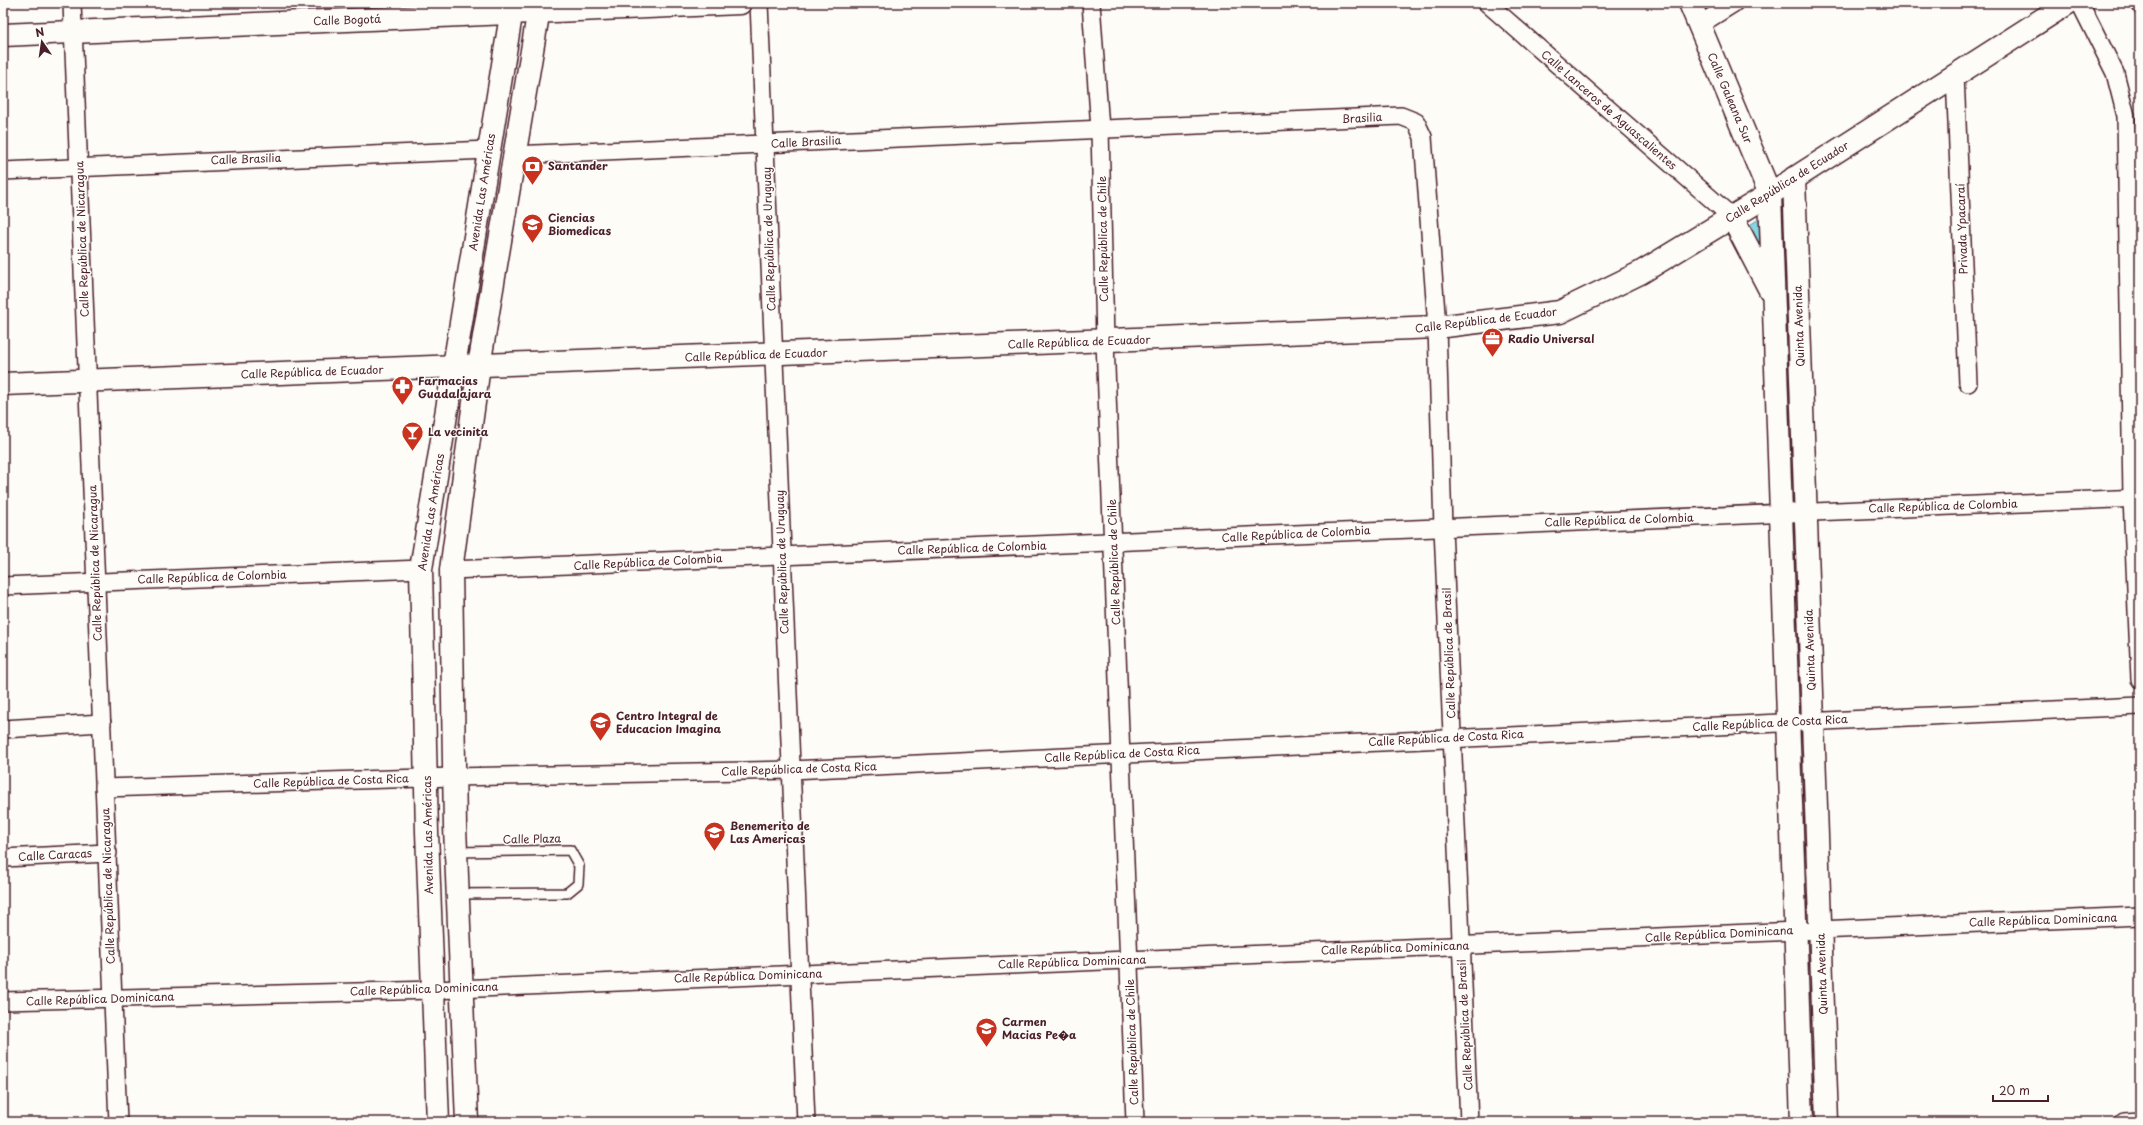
<svg xmlns="http://www.w3.org/2000/svg" width="2143" height="1125" viewBox="0 0 2143 1125" font-family="'Playpen Sans',sans-serif">
	<style>
		.water { fill: #85d5e2; stroke: #6d8c99 }
		.lines { fill: none; stroke-linecap: round; stroke-linejoin: round }
		.lane-casing { stroke: #4a1f2b; stroke-width: 12 }
		.street-casing { stroke: #4a1f2b; stroke-width: 20 }
		.secondary-casing { stroke: #4a1f2b; stroke-width: 25 }
		.primary-casing { stroke: #4a1f2b; stroke-width: 25 }
		.lane { stroke: #fdfcf7; stroke-width: 9 }
		.street { stroke: #fdfcf7; stroke-width: 17 }
		.secondary { stroke: #fdfcf7; stroke-width: 22 }
		.primary { stroke: #fdfcf7; stroke-width: 22 }
		.labels { text-anchor: middle; stroke-width: 3; stroke-linejoin: round; paint-order: stroke }
		.street-label { font-size: 11px; fill: #4a1f2b; stroke: #fdfcf7 }
		.poi-label { font-size: 11px; font-weight: bold; fill: #4a1f2b; stroke: #fdfcf7; text-anchor: start }
	</style>
	<rect width="100%" height="100%" fill="#fdfcf7"/>
	<filter id="ink" filterUnits="userSpaceOnUse"><feTurbulence type="fractalNoise" baseFrequency=".025" numOctaves="2"/><feDisplacementMap in="SourceGraphic" scale="8" xChannelSelector="R" yChannelSelector="G"/><feConvolveMatrix kernelMatrix="1 2 1 2 8 2 1 2 1" color-interpolation-filters="sRGB"/></filter>
	<g filter="url(#ink)">
		<polygon class="water" points="1762,217 1764,259 1742,230"/>
		<g class="lines">
			<defs>
				<g id="lane">
					<polyline points="2135,3 2140,11"/>
					<polyline points="456,852 570,850 579,866 578,884 567,893 457,894"/>
				</g>
				<g id="street">
					<polyline points="72,3 118,1122"/>
					<polyline points="759,3 806,1122"/>
					<polyline points="1091,3 1100,129 1105,341 1135,1122"/>
					<polyline points="1487,3 1732,217"/>
					<polyline points="2080,3 2115,73 2126,116 2132,498 2140,679"/>
					<polyline points="1699,25 1734,3"/>
					<polyline points="1955,75 1968,383"/>
					<polyline points="513,155 1401,116 1416,122 1423,137 1437,327 1443,528 1469,1122"/>
					<polyline points="3,171 488,150"/>
					<polyline points="451,570 2140,498"/>
					<polyline points="3,586 421,569"/>
					<polyline points="3,729 102,723"/>
					<polyline points="104,788 453,777 791,770 2140,706"/>
					<polyline points="3,858 108,853"/>
					<polyline points="3,1001 434,990 2140,916"/>
					<polyline points="2123,1122 2140,1121"/>
				</g>
				<g id="secondary">
					<polyline points="3,35 740,3"/>
					<polyline points="1794,178 1827,1122"/>
					<polyline points="1732,217 1770,290"/>
					<polyline points="3,384 1437,327 1560,312 1640,273 1770,194 1802,1122"/>
				</g>
				<g id="primary">
					<polyline points="1690,3 1770,194 2068,3"/>
					<polyline points="438,1122 427,832 421,569 513,3"/>
					<polyline points="467,1122 455,827 451,570 479,366 540,3"/>
				</g>
			</defs>
			<use href="#lane" class="lane-casing"/>
			<use href="#street" class="street-casing"/>
			<use href="#secondary" class="secondary-casing"/>
			<use href="#primary" class="primary-casing"/>
			<use href="#lane" class="lane"/>
			<use href="#street" class="street"/>
			<use href="#secondary" class="secondary"/>
			<use href="#primary" class="primary"/>
		</g>
	</g>
	<defs>
		<symbol id="bank-pin" viewBox="-11 -11 22 30"><path d="M0 17L-7.5 6A9.5 9.5 0 1 1 7.5 6Z" fill="#c8321e" stroke="#fdfcf7"/><path d="M-6-4H6V4H-6ZM0-2.3a2.3 2.3 0 1 0 0 4.6a2.3 2.3 0 1 0 0-4.6Z" fill="#fff"/></symbol>
		<symbol id="university-pin" viewBox="-11 -11 22 30"><path d="M0 17L-7.5 6A9.5 9.5 0 1 1 7.5 6Z" fill="#c8321e" stroke="#fdfcf7"/><path d="M0-5L7-2L0 1L-7-2ZM-4 1L0 2.5L4 1V4Q0 6-4 4Z" fill="#fff"/></symbol>
		<symbol id="office-pin" viewBox="-11 -11 22 30"><path d="M0 17L-7.5 6A9.5 9.5 0 1 1 7.5 6Z" fill="#c8321e" stroke="#fdfcf7"/><path d="M-6-3h4V-5.5h4V-3h4V5H-6ZM-1-4.5V-3h2v-1.5ZM-6 0V1H6V0Z" fill="#fff"/></symbol>
		<symbol id="pharmacy-pin" viewBox="-11 -11 22 30"><path d="M0 17L-7.5 6A9.5 9.5 0 1 1 7.5 6Z" fill="#c8321e" stroke="#fdfcf7"/><path d="M-2-6h4v4h4v4h-4v4h-4v-4h-4v-4h4Z" fill="#fff"/></symbol>
		<symbol id="bar-pin" viewBox="-11 -11 22 30"><path d="M0 17L-7.5 6A9.5 9.5 0 1 1 7.5 6Z" fill="#c8321e" stroke="#fdfcf7"/><path d="M-6-5H6L.8 .8V4.5H3.5V6h-7V4.5H-.8V.8Z" fill="#fff"/></symbol>
		<symbol id="school-pin" viewBox="-11 -11 22 30"><path d="M0 17L-7.5 6A9.5 9.5 0 1 1 7.5 6Z" fill="#c8321e" stroke="#fdfcf7"/><path d="M0-5L7-2L0 1L-7-2ZM-4 1L0 2.5L4 1V4Q0 6-4 4Z" fill="#fff"/></symbol>
	</defs>
	<g fill-rule="evenodd">
		<use href="#bank-pin" x="520" y="154" width="25" height="34"/>
		<use href="#university-pin" x="520" y="212" width="25" height="34"/>
		<use href="#office-pin" x="1480" y="326" width="25" height="34"/>
		<use href="#pharmacy-pin" x="390" y="374" width="25" height="34"/>
		<use href="#bar-pin" x="400" y="420" width="25" height="34"/>
		<use href="#school-pin" x="588" y="710" width="25" height="34"/>
		<use href="#school-pin" x="702" y="820" width="25" height="34"/>
		<use href="#school-pin" x="974" y="1016" width="25" height="34"/>
	</g>
	<g class="labels">
		<g class="street-label">
			<text transform="translate(347 20) rotate(-2)" y="4">Calle Bogotá</text>
			<text transform="translate(1730 98) rotate(67)" y="4">Calle Galeana Sur</text>
			<text transform="translate(1609 110) rotate(41)" y="4">Calle Lanceros de Aguascalientes</text>
			<text transform="translate(1362 118) rotate(-3)" y="4">Brasilia</text>
			<text transform="translate(806 142) rotate(-3)" y="4">Calle Brasilia</text>
			<text transform="translate(246 159) rotate(-2)" y="4">Calle Brasilia</text>
			<text transform="translate(1787 182) rotate(-32)" y="4">Calle República de Ecuador</text>
			<text transform="translate(482 192) rotate(-81)" y="4">Avenida Las Américas</text>
			<text transform="translate(1962 229) rotate(-92)" y="4">Privada Ypacaraí</text>
			<text transform="translate(82 239) rotate(-92)" y="4">Calle República de Nicaragua</text>
			<text transform="translate(769 239) rotate(-92)" y="4">Calle República de Uruguay</text>
			<text transform="translate(1103 239) rotate(-91)" y="4">Calle República de Chile</text>
			<text transform="translate(1486 320) rotate(-7)" y="4">Calle República de Ecuador</text>
			<text transform="translate(1799 326) rotate(-92)" y="4">Quinta Avenida</text>
			<text transform="translate(1079 342) rotate(-2)" y="4">Calle República de Ecuador</text>
			<text transform="translate(756 355) rotate(-2)" y="4">Calle República de Ecuador</text>
			<text transform="translate(312 372) rotate(-2)" y="4">Calle República de Ecuador</text>
			<text transform="translate(1943 506) rotate(-2)" y="4">Calle República de Colombia</text>
			<text transform="translate(431 512) rotate(-81)" y="4">Avenida Las Américas</text>
			<text transform="translate(1619 520) rotate(-2)" y="4">Calle República de Colombia</text>
			<text transform="translate(1296 534) rotate(-3)" y="4">Calle República de Colombia</text>
			<text transform="translate(972 548) rotate(-2)" y="4">Calle República de Colombia</text>
			<text transform="translate(648 562) rotate(-3)" y="4">Calle República de Colombia</text>
			<text transform="translate(782 562) rotate(-92)" y="4">Calle República de Uruguay</text>
			<text transform="translate(1114 562) rotate(-92)" y="4">Calle República de Chile</text>
			<text transform="translate(95 563) rotate(-92)" y="4">Calle República de Nicaragua</text>
			<text transform="translate(212 577) rotate(-2)" y="4">Calle República de Colombia</text>
			<text transform="translate(1810 650) rotate(-92)" y="4">Quinta Avenida</text>
			<text transform="translate(1449 653) rotate(-92)" y="4">Calle República de Brasil</text>
			<text transform="translate(1770 723) rotate(-3)" y="4">Calle República de Costa Rica</text>
			<text transform="translate(1446 738) rotate(-3)" y="4">Calle República de Costa Rica</text>
			<text transform="translate(1122 754) rotate(-3)" y="4">Calle República de Costa Rica</text>
			<text transform="translate(799 769) rotate(-2)" y="4">Calle República de Costa Rica</text>
			<text transform="translate(331 781) rotate(-2)" y="4">Calle República de Costa Rica</text>
			<text transform="translate(428 835) rotate(-91)" y="4">Avenida Las Américas</text>
			<text transform="translate(532 839) rotate(-1)" y="4">Calle Plaza</text>
			<text transform="translate(55 855) rotate(-3)" y="4">Calle Caracas</text>
			<text transform="translate(108 886) rotate(-92)" y="4">Calle República de Nicaragua</text>
			<text transform="translate(2043 920) rotate(-2)" y="4">Calle República Dominicana</text>
			<text transform="translate(1719 934) rotate(-3)" y="4">Calle República Dominicana</text>
			<text transform="translate(1395 948) rotate(-2)" y="4">Calle República Dominicana</text>
			<text transform="translate(1072 962) rotate(-2)" y="4">Calle República Dominicana</text>
			<text transform="translate(1822 974) rotate(-92)" y="4">Quinta Avenida</text>
			<text transform="translate(748 976) rotate(-2)" y="4">Calle República Dominicana</text>
			<text transform="translate(424 989) rotate(-2)" y="4">Calle República Dominicana</text>
			<text transform="translate(100 999) rotate(-2)" y="4">Calle República Dominicana</text>
			<text transform="translate(1465 1025) rotate(-93)" y="4">Calle República de Brasil</text>
			<text transform="translate(1132 1042) rotate(-92)" y="4">Calle República de Chile</text>
		</g>
		<g class="poi-label">
			<text x="548" y="170">Santander</text>
			<text x="548" y="222">Ciencias<tspan x="548" dy="13">Biomedicas</tspan></text>
			<text x="1508" y="343">Radio Universal</text>
			<text x="418" y="385">Farmacias<tspan x="418" dy="13">Guadalajara</tspan></text>
			<text x="428" y="436">La vecinita</text>
			<text x="616" y="720">Centro Integral de<tspan x="616" dy="13">Educacion Imagina</tspan></text>
			<text x="730" y="830">Benemerito de<tspan x="730" dy="13">Las Americas</tspan></text>
			<text x="1002" y="1026">Carmen<tspan x="1002" dy="13">Macias Pe�a</tspan></text>
		</g>
	</g>
	<rect width="2143" height="1125" fill="none" stroke="#fdfcf7" stroke-width="16"/>
	<rect x="8" y="8" width="2127" height="1109" fill="none" stroke="#4a1f2b" stroke-width="1.5" filter="url(#ink)"/>
	<g transform="translate(42 42) rotate(347)" stroke="#fdfcf7" stroke-width="3" paint-order="stroke">
	<path d="M0-3L7 15L0 10L-7 15Z" fill="#4a1f2b"/>
	<text y="-6" font-size="11" font-weight="bold" text-anchor="middle" fill="#4a1f2b">N</text>
	</g>
	<path d="M1993 1095v6h55v-6" fill="none" stroke="#4a1f2b" stroke-width="2"/>
	<text x="1999" y="1095" font-size="12" fill="#4a1f2b" stroke="#fdfcf7" stroke-width="3" paint-order="stroke">20 m</text>
</svg>
